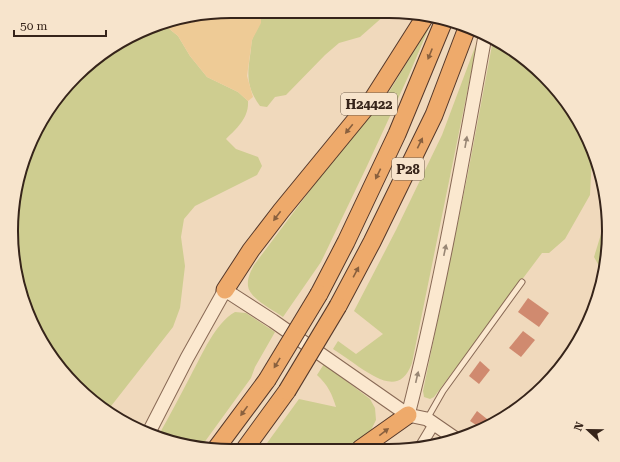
<svg xmlns="http://www.w3.org/2000/svg" width="620" height="462" viewBox="0 0 620 462" font-family="'Roboto Serif',serif">
	<style>
		.green { fill: #cecd90 }
		.sand { fill: #eecb96 }
		.building { fill: #d08a6f }
		.lines { fill: none; stroke-linecap: round; stroke-linejoin: round }
		.service-casing { stroke: #886955; stroke-width: 7 }
		.minor-casing { stroke: #886955; stroke-width: 12 }
		.tertiary-casing { stroke: #886955; stroke-width: 15 }
		.trunk-casing { stroke: #55382a; stroke-width: 19 }
		.service { stroke: #fbe8cf; stroke-width: 5 }
		.minor { stroke: #fbe8cf; stroke-width: 10 }
		.tertiary { stroke: #fbe8cf; stroke-width: 13 }
		.trunk { stroke: #eeaa6b; stroke-width: 17 }
		.trunk-bridge-casing { stroke: #55382a; stroke-width: 19; stroke-linecap: butt }
		.trunk-bridge { stroke: #eeaa6b; stroke-width: 17 }
		.oneway { fill: #89603e }
		.oneway2 { fill: #988674 }
		.labels { text-anchor: middle; stroke-width: 3.5; stroke-linejoin: round; paint-order: stroke }
		.shield { fill: #f7e4cc; stroke: #705e4f; stroke-width: 1 }
		.shield-label { font-size: 13px; font-weight: bold; fill: #36241a }
		.rim { fill: none; stroke: #36241a; stroke-width: 2 }
	</style>
	<rect width="100%" height="100%" fill="#f0d9bc"/>
	<g class="green">
		<path d="M259,11H386L385,15L360,37L339,43L325,55L286,95L275,97L267,107L260,106C247,88 247,76 250,56C251,51 251,45 252,40C255,31 265,21 259,11Z"/>
		<path d="M162,23L178,36L190,56L207,77L238,92L248,101C249,118 237,128 226,139L236,149L258,157L262,166L257,175L195,206L184,219L181,237L185,266L180,308L173,327L108,410L56,365L28,315L11,246L15,188L34,133L75,76L121,41Z"/>
		<path d="M431,23L408,77L367,166L321,262L283,317C273,310 249,298 248,286C247,278 251,271 254,265L335,157L389,92Z"/>
		<path d="M478,39L412,363C401,394 379,380 359,367C351,361 342,355 333,349L338,341L356,354L383,334L354,311L396,230L442,135Z"/>
		<polygon points="493,40 511,48 564,97 592,155 590,195 565,239 549,253 542,253 434,397 430,399 424,397 423,391 468,173"/>
		<polygon points="605,221 607,260 603,273 594,257"/>
		<path d="M235,312L246,313L275,332L255,367L251,378L201,447L157,438C169,417 180,396 191,375C202,355 215,323 235,312Z"/>
		<path d="M324,364L370,399L375,408L376,420L371,430L345,450H262L299,399L336,407C332,394 328,385 317,375Z"/>
	</g>
	<polygon class="sand" points="231,11 259,11 261,13 261,23 252,40 247,76 253,97 248,101 238,92 207,77 190,56 178,36 162,23 174,19"/>
	<g class="building">
		<polygon points="528,298 549,313 539,327 518,312"/>
		<polygon points="523,331 535,340 521,357 509,348"/>
		<polygon points="480,361 490,370 479,384 469,376"/>
		<polygon points="477,411 492,423 482,429 470,421"/>
	</g>
	<g class="lines">
		<defs>
			<polyline id="service" points="427,419 443,391 522,282"/>
			<polyline id="minor" points="419,449 434,424"/>
			<g id="tertiary">
				<path d="M408,415C440,290 462,163 485,36"/>
				<polyline points="148,434 187,358 225,290 273,321 408,415 427,419 456,439"/>
			</g>
			<g id="trunk">
				<polyline points="225,290 251,250 281,211 372,100 426,15"/>
				<polyline points="319,294 346,242 397,134 445,18"/>
				<polyline points="338,306 372,242 434,115 467,28"/>
				<polyline points="360,449 408,415"/>
				<polyline points="215,450 267,380"/>
				<polyline points="244,450 287,391"/>
			</g>
		</defs>
		<use href="#service" class="service-casing"/>
		<use href="#minor" class="minor-casing"/>
		<use href="#tertiary" class="tertiary-casing"/>
		<use href="#trunk" class="trunk-casing"/>
		<use href="#service" class="service"/>
		<use href="#minor" class="minor"/>
		<use href="#tertiary" class="tertiary"/>
		<use href="#trunk" class="trunk"/>
		<defs>
			<g id="trunk-bridge">
				<polyline points="267,380 319,294"/>
				<polyline points="287,391 338,306"/>
			</g>
		</defs>
		<use href="#trunk-bridge" class="trunk-bridge-casing"/>
		<use href="#trunk-bridge" class="trunk-bridge"/>
	</g>
	<defs><path id="oneway-solid" d="M-6-.8H1V-3.2L6.5 0L1 3.2V.8H-6Z"/></defs>
	<g class="oneway">
		<use href="#oneway-solid" transform="translate(430 54) rotate(112)"/>
		<use href="#oneway-solid" transform="translate(349 129) rotate(129)"/>
		<use href="#oneway-solid" transform="translate(420 143) rotate(-64)"/>
		<use href="#oneway-solid" transform="translate(378 174) rotate(116)"/>
		<use href="#oneway-solid" transform="translate(277 216) rotate(127)"/>
		<use href="#oneway-solid" transform="translate(356 272) rotate(-62)"/>
		<use href="#oneway-solid" transform="translate(277 363) rotate(121)"/>
		<use href="#oneway-solid" transform="translate(244 411) rotate(126)"/>
		<use href="#oneway-solid" transform="translate(384 432) rotate(-38)"/>
	</g>
	<g class="oneway2">
		<use href="#oneway-solid" transform="translate(466 142) rotate(-80)"/>
		<use href="#oneway-solid" transform="translate(445 250) rotate(-78)"/>
		<use href="#oneway-solid" transform="translate(417 377) rotate(-77)"/>
	</g>
	<g class="labels">
		<g class="shield">
			<rect x="341" y="93" width="56" height="22" rx="3"/>
			<rect x="392" y="158" width="32" height="22" rx="3"/>
		</g>
		<g class="shield-label">
			<text x="369" y="109">Н24422</text>
			<text x="408" y="174">Р28</text>
		</g>
	</g>
	<path d="M0 0H620V462H0ZM231 18H389A213 213 0 0 1 602 231V231A213 213 0 0 1 389 444H231A213 213 0 0 1 18 231V231A213 213 0 0 1 231 18Z" fill="#f7e4cc" fill-rule="evenodd"/>
	<path class="rim" d="M231 18H389A213 213 0 0 1 602 231V231A213 213 0 0 1 389 444H231A213 213 0 0 1 18 231V231A213 213 0 0 1 231 18Z"/>
	<g transform="translate(588 430) rotate(292)" stroke="#f7e4cc" stroke-width="3" paint-order="stroke">
	<path d="M0-3L7 15L0 10L-7 15Z" fill="#36241a"/>
	<text y="-6" font-size="11" font-weight="bold" text-anchor="middle" fill="#36241a">N</text>
	</g>
	<path d="M14 30v6h92v-6" fill="none" stroke="#36241a" stroke-width="2"/>
	<text x="20" y="30" font-size="12" fill="#36241a" stroke="#f7e4cc" stroke-width="3" paint-order="stroke">50 m</text>
</svg>
